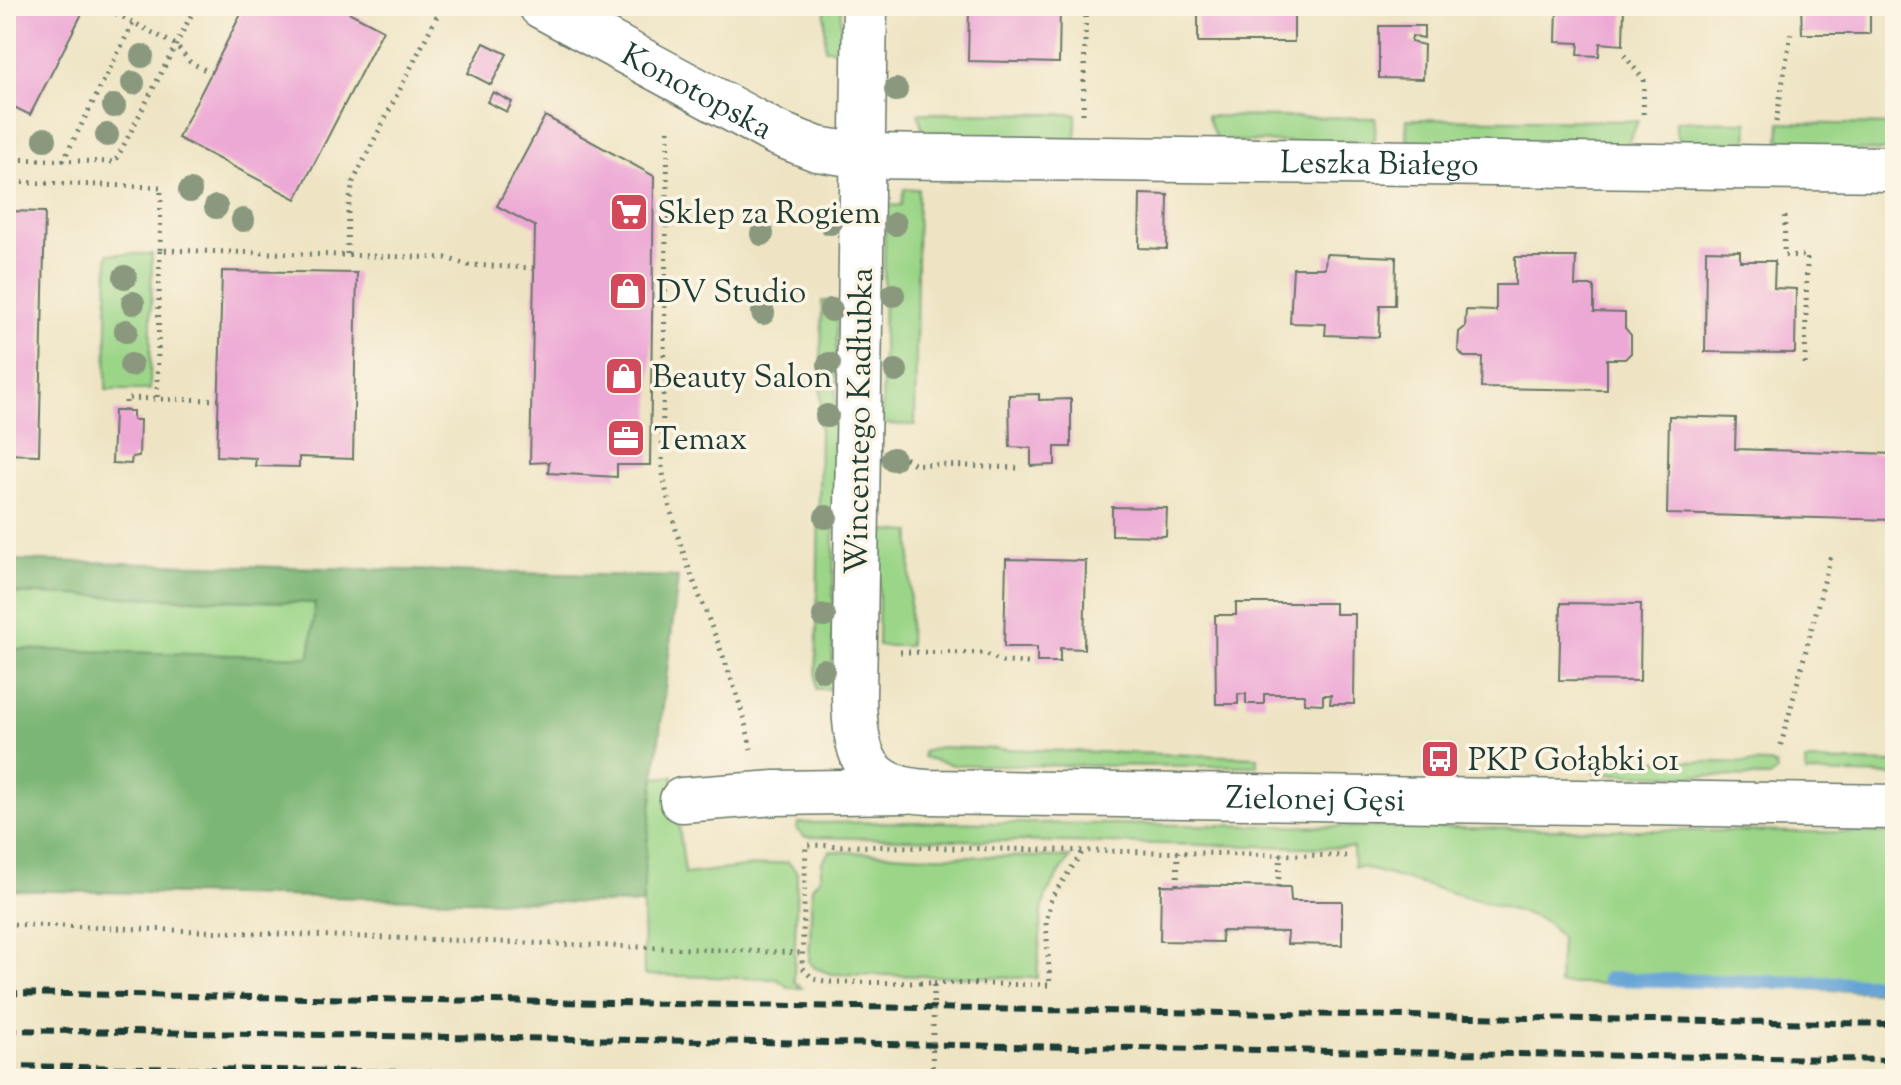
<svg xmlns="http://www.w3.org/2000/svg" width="1901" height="1085" viewBox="0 0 1901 1085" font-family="'Sorts Mill Goudy',serif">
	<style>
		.green { fill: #9bd588; stroke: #5d895e; stroke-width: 2 }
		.forest { fill: #7cb674; stroke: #4e7a54; stroke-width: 2 }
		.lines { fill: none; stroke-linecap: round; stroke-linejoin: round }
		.stream { stroke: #64a2d6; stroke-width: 14 }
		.building { fill: #eda9d5 }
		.minor-casing { stroke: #677766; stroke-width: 47 }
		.path { stroke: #677766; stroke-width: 5; stroke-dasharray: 2 6; stroke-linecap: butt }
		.minor { stroke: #fff; stroke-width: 44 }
		.rail { stroke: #1f3d34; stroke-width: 6; stroke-dasharray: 12 6; stroke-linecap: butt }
		.path-bridge { stroke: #677766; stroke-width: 5; stroke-dasharray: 2 6; stroke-linecap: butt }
		.tree { fill: #8a997e }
		.labels { text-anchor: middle; stroke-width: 7; stroke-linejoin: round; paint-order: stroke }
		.street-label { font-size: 32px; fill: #1f3d34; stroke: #fcf5e5 }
		.poi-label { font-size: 32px; fill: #1f3d34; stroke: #fcf5e5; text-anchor: start }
	</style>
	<rect width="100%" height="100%" fill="#fcf5e5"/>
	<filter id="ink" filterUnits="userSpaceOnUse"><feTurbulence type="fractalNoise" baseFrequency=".0125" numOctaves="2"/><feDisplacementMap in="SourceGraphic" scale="16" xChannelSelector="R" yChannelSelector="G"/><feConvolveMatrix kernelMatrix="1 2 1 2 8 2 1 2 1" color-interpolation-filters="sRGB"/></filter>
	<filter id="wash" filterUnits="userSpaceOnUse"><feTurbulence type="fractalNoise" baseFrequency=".006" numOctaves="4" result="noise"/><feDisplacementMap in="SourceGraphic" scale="32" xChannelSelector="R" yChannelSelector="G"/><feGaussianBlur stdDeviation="1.8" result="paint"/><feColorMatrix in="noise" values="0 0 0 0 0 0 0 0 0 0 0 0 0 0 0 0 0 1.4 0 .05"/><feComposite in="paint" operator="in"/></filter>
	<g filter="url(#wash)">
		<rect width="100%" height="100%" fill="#eee4c4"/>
		<g class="green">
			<rect x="825" y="6" width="16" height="43"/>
			<polygon points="918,113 1076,114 1076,139 924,137"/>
			<polygon points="1207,116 1376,118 1375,139 1369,143 1217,141"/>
			<polygon points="1407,119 1638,121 1626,147 1412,144 1406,138"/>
			<polygon points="1676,121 1748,122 1747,143 1741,149 1684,147 1676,132"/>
			<polygon points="1780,123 1895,125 1895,151 1785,149 1779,142"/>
			<polygon points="904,189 918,189 915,425 882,424 885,206 901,205"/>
			<polygon points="108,254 152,254 150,390 106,390"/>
			<polygon points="822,301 837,301 832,689 816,689"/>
			<polygon points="880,531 911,532 909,646 878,646"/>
			<polygon points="6,593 315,603 310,657 6,649"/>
			<polygon points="939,747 1258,757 1257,766 953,765 923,757 923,752"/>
			<polygon points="1596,760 1770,763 1776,766 1777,772 1769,777 1595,774 1593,764"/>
			<polygon points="1805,761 1895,763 1895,775 1806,773"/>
			<polygon points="673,776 685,874 788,862 797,872 794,981 802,988 789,988 777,979 644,975 643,904 645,861 655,778"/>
			<polygon points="921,822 1895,833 1895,993 1693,984 1559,984 1561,938 1547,922 1530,915 1361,867 1354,867 1353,848 805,837 797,830 798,823"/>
			<polygon points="830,851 928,856 1070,857 1046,895 1042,911 1037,978 831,974 815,968 809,962 812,887 820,878 822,862"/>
		</g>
		<polygon class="forest" points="6,560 678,577 645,861 643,904 6,890 6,649 310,657 315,603 6,593"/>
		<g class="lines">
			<polyline class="stream" points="1608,979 1873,984 1895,982"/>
		</g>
		<g id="blocks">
			<g class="building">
				<polygon points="6,6 86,6 30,115 6,103"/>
				<polygon points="245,6 337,6 383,30 296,199 178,138"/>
				<polygon points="969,6 1060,6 1059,63 968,61"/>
				<rect x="1198" y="6" width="96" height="36"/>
				<polygon points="1557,6 1624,6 1623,45 1600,43 1599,56 1578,55 1579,43 1556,42"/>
				<polygon points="1801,6 1870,6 1870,34 1802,34"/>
				<polygon points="1379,26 1424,26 1424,38 1412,36 1411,42 1424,45 1423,79 1379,78"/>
				<polygon points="484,43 507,54 491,85 468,73"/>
				<polygon points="493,92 512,102 507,112 487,102"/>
				<polygon points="545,116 654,176 650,465 617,465 617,477 548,473 549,462 530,463 535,226 497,206"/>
				<polygon points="1140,194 1168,195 1167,249 1139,248"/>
				<polygon points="6,211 45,212 39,455 6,454"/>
				<polygon points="1706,250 1740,251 1740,261 1775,261 1774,288 1796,289 1795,353 1705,352"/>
				<polygon points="1326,254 1396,257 1395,305 1380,305 1379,337 1325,335 1326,324 1290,323 1293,268 1325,268"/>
				<polygon points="1515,257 1576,257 1575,286 1594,286 1594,312 1625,313 1625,328 1631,335 1631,353 1625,359 1607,359 1607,390 1481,388 1482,357 1464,357 1458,350 1459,332 1465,327 1466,310 1496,311 1496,285 1515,285"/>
				<polygon points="222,271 357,273 353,459 299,457 299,467 255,466 256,458 217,456"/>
				<polygon points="1039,394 1039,400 1071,399 1071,447 1055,447 1055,465 1031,466 1031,448 1010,447 1009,395"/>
				<polygon points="114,411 133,411 133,420 140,420 139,456 132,457 131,464 112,463"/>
				<polygon points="1669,416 1736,418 1735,449 1895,454 1895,520 1667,514"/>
				<polygon points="1112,507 1167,508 1166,536 1112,535"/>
				<polygon points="1006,559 1086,561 1084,649 1060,648 1060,662 1037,662 1037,647 1004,647"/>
				<polygon points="1236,603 1335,603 1335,614 1355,614 1354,704 1330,704 1331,695 1323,695 1323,704 1304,703 1304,694 1264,694 1264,704 1246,704 1246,694 1238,694 1238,704 1216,704 1215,615 1236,615"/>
				<polygon points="1561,603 1641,604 1640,681 1559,680"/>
				<polygon points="1161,885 1290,887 1291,901 1342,901 1342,945 1287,944 1288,932 1221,931 1222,942 1160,941"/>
			</g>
		</g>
	</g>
	<g filter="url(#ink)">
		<use href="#blocks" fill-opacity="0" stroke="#677766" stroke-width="2"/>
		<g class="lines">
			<defs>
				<g id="minor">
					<path id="s1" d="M541,6L776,133L817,149L863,156L1895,169"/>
					<path id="s2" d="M865,6L854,697C855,754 863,789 928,792L1895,807"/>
					<polyline points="682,800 775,793 906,791"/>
				</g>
			</defs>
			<use href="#minor" class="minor-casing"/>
			<g class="path">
				<polyline points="102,6 176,45 190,62 211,73"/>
				<polyline points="1624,55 1644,80 1643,119"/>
				<polyline points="1083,114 1086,6"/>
				<polyline points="1776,122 1791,33"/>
				<path d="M668,130L662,466C675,565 732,652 751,749"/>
				<polyline points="6,159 115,162 196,6"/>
				<polyline points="63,161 133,23"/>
				<polyline points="6,182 161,187 160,250"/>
				<polyline points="1785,216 1784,255 1807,256 1805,366"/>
				<polyline points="347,254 348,210 353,182 442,6"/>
				<polyline points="219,400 157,399 160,250 446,258 468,265 534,268"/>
				<polyline points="126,411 126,398 157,399"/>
				<polyline points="905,458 914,464 1019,468"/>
				<polyline points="900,652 985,653 1002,662 1029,663"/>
				<polyline points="1781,745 1831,555"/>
				<polyline points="1177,885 1178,852"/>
				<polyline points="1278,887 1281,854"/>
				<polyline points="6,924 802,953"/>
				<polyline points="920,983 831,982 813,979 802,967 806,845 1346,856"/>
				<polyline points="934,983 1050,985 1046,923 1051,898 1084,850"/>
			</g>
			<use href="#minor" class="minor"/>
			<g class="rail">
				<polyline points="6,993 1895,1024"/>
				<polyline points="6,1030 1895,1060"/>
				<polyline points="6,1066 869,1079"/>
			</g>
			<polyline class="path-bridge" points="920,983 934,983 932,1079"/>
		</g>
		<g class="tree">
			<circle cx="142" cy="56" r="12"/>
			<circle cx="133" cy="83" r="12"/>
			<circle cx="896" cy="90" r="12"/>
			<circle cx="114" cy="106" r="12"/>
			<circle cx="107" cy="135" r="12"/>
			<circle cx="45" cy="139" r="12"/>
			<circle cx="190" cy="191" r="12"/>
			<circle cx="216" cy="207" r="12"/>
			<circle cx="243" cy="220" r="12"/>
			<circle cx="830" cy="223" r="12"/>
			<circle cx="895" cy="224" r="12"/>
			<circle cx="762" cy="234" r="12"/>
			<circle cx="125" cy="277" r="12"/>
			<circle cx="893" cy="295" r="12"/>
			<circle cx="133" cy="303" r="12"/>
			<circle cx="831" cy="310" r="12"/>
			<circle cx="763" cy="313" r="12"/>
			<circle cx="126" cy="331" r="12"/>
			<circle cx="829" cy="364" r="12"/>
			<circle cx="131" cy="365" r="12"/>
			<circle cx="896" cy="371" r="12"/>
			<circle cx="827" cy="416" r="12"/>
			<circle cx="893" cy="459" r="12"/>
			<circle cx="826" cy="517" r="12"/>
			<circle cx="824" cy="616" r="12"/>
			<circle cx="823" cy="670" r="12"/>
		</g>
	</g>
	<defs>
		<symbol id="supermarket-square" viewBox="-11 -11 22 22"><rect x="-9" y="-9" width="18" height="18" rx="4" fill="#d1495b" stroke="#fcf5e5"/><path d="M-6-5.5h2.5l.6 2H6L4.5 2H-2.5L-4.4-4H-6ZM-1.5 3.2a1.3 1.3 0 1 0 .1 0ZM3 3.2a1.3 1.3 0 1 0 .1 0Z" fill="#fff"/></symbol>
		<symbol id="shop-square" viewBox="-11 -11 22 22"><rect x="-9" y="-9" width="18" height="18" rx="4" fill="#d1495b" stroke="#fcf5e5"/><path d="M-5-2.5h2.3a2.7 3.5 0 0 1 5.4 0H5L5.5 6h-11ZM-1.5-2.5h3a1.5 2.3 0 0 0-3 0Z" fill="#fff"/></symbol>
		<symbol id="office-square" viewBox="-11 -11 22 22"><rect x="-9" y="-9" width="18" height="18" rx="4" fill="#d1495b" stroke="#fcf5e5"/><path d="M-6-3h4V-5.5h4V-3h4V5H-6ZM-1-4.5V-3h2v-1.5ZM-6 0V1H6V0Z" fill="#fff"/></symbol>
		<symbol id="bus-square" viewBox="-11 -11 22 22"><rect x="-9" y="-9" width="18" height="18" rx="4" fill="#d1495b" stroke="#fcf5e5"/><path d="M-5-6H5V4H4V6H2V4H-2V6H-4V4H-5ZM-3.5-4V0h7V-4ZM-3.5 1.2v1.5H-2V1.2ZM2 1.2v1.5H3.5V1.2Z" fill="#fff"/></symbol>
	</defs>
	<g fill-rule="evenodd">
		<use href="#supermarket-square" x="607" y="190" width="44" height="44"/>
		<use href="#shop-square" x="606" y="269" width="44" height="44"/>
		<use href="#shop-square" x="602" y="354" width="44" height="44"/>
		<use href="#office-square" x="604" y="416" width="44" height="44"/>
		<use href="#bus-square" x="1418" y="737" width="44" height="44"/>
	</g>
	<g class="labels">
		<g class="street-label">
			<text dy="11" stroke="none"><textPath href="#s1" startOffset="178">Konotopska</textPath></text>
			<text dy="11" stroke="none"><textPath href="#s1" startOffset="874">Leszka Białego</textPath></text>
			<text transform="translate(858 421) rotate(-89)" y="11">Wincentego Kadłubka</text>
			<text dy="11" stroke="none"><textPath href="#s2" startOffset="1218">Zielonej Gęsi</textPath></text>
		</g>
		<g class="poi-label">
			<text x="657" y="223">Sklep za Rogiem</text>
			<text x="656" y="302">DV Studio</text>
			<text x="652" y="387">Beauty Salon</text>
			<text x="654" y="449">Temax</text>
			<text x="1468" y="770">PKP Gołąbki 01</text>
		</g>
	</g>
	<rect width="1901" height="1085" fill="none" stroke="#fcf5e5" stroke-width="32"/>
</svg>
